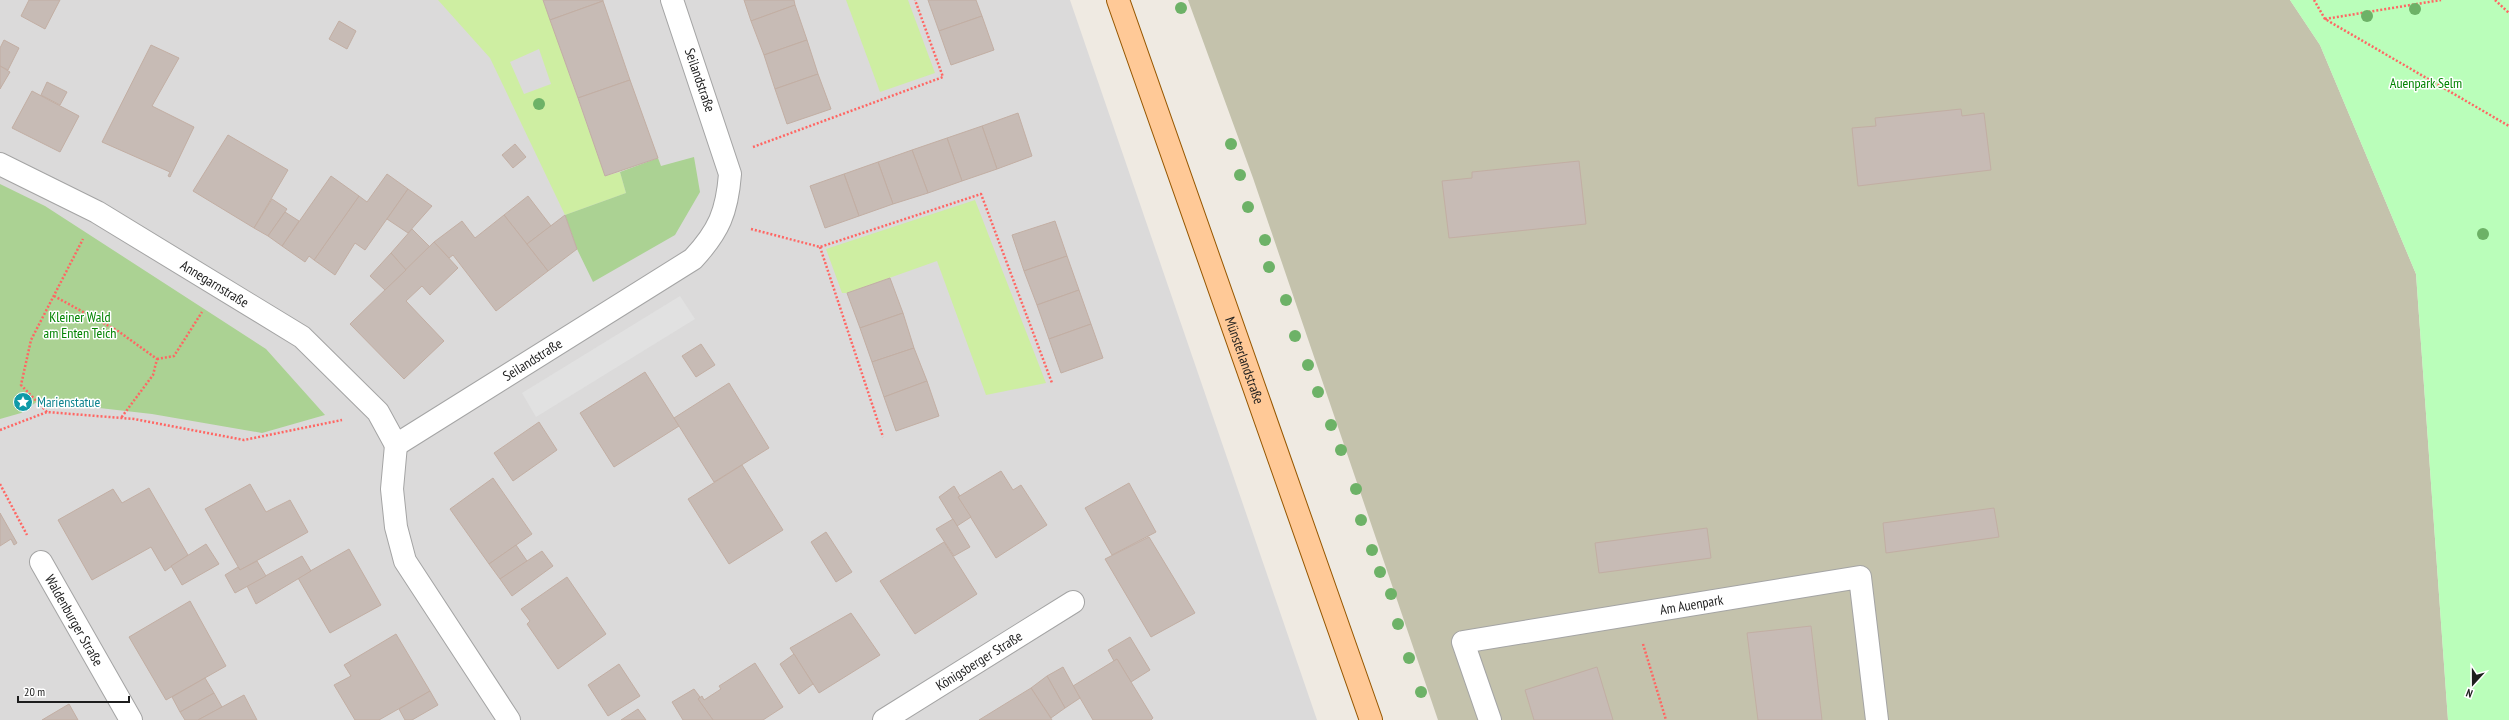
<svg xmlns="http://www.w3.org/2000/svg" width="2509" height="720" viewBox="0 0 2509 720" font-family="'PT Sans Narrow',sans-serif">
	<style>
		.residential { fill: #dbdada }
		.construction { fill: #c4c2ac }
		.grass { fill: #ceeea2; fill-rule: evenodd }
		.forest { fill: #abd293 }
		.park { fill: #bafeba }
		.parking { fill: #e1e1e1 }
		.building { fill: #c7bbb5; stroke: #c2aea3 }
		.lines { fill: none; stroke-linecap: round; stroke-linejoin: round }
		.street-casing { stroke: #a4a4a4; stroke-width: 24 }
		.primary-casing { stroke: #965700; stroke-width: 24 }
		.path { stroke: #ff6663; stroke-width: 2.5; stroke-dasharray: 2 2; stroke-linecap: butt }
		.street { stroke: #fff; stroke-width: 22 }
		.primary { stroke: #ffc997; stroke-width: 22 }
		.tree { fill: #6db267 }
		.labels { text-anchor: middle; stroke-width: 3; stroke-linejoin: round; paint-order: stroke }
		.street-label { font-size: 14px; fill: #1d1d1d; stroke: #fff }
		.park-label { font-size: 14px; fill: #028402; stroke: #fff }
		.culture-label { font-size: 14px; fill: #0d838f; stroke: #fff; text-anchor: start }
	</style>
	<rect width="100%" height="100%" fill="#efeae2"/>
	<polygon class="residential" points="0,0 1070,0 1317,720 0,720"/>
	<polygon class="construction" points="1188,0 2290,0 2320,45 2416,274 2448,720 1438,720 1253,178"/>
	<g class="grass">
		<path d="M438,0H543L605,176L620,172L626,193L565,215L490,58ZM539,49L551,84L524,94L510,62Z"/>
		<polygon points="846,0 908,0 935,73 880,92"/>
		<polygon points="975,200 1046,383 986,395 937,261 847,293 842,293 826,249"/>
	</g>
	<g class="forest">
		<polygon points="694,157 700,192 675,235 593,282 577,249 565,215 626,193 620,172 658,158 661,166"/>
		<polygon points="0,184 45,206 266,349 325,415 262,433 152,414 38,401 21,413 0,419"/>
	</g>
	<polygon class="park" points="2290,0 2509,0 2509,720 2448,720 2416,274 2320,45"/>
	<polygon class="parking" points="680,296 695,319 536,417 522,393"/>
	<g class="building">
		<polygon points="29,0 60,0 45,29 21,16"/>
		<polygon points="543,0 603,0 603,1 550,20"/>
		<polygon points="744,0 794,0 795,5 751,21"/>
		<polygon points="928,0 976,0 982,16 939,31"/>
		<polygon points="603,1 630,80 578,98 550,20"/>
		<polygon points="795,5 807,40 764,55 751,21"/>
		<polygon points="982,16 994,50 951,65 939,31"/>
		<polygon points="339,21 356,31 347,49 329,39"/>
		<polygon points="4,40 19,48 8,70 0,66 0,48"/>
		<polygon points="807,40 818,74 775,89 764,55"/>
		<polygon points="151,45 179,58 152,106 194,127 170,177 168,176 170,172 102,142"/>
		<polygon points="0,66 10,72 0,89"/>
		<polygon points="818,74 831,109 787,124 775,89"/>
		<polygon points="630,80 658,158 605,176 578,98"/>
		<polygon points="47,82 67,92 60,105 41,95"/>
		<polygon points="32,91 79,116 60,152 12,128"/>
		<polygon points="1961,109 1962,116 1984,113 1991,170 1858,186 1852,128 1876,126 1875,118"/>
		<polygon points="1018,113 1032,156 997,169 982,126"/>
		<polygon points="982,126 997,169 962,181 947,138"/>
		<polygon points="228,135 288,170 254,228 193,191"/>
		<polygon points="947,138 962,181 928,193 912,150"/>
		<polygon points="515,144 526,157 513,168 502,155"/>
		<polygon points="912,150 928,193 893,204 878,162"/>
		<polygon points="1579,161 1586,224 1449,238 1442,181 1472,178 1472,172"/>
		<polygon points="878,162 893,204 859,216 844,174"/>
		<polygon points="387,174 408,189 365,250 355,243 335,275 314,260 359,196 367,202"/>
		<polygon points="844,174 859,216 825,228 810,186"/>
		<polygon points="331,176 359,196 314,260 309,256 305,262 282,246"/>
		<polygon points="408,189 432,206 408,233 387,219"/>
		<polygon points="528,196 551,226 527,244 504,215"/>
		<polygon points="272,199 287,209 268,236 254,228"/>
		<polygon points="285,212 299,221 282,246 268,236"/>
		<polygon points="504,215 548,271 496,311 453,255 449,258 434,242 462,221 475,238"/>
		<polygon points="565,215 577,249 548,271 527,244"/>
		<polygon points="1055,221 1067,256 1024,271 1012,235"/>
		<polygon points="412,229 430,247 406,270 391,253"/>
		<polygon points="434,242 458,268 430,295 422,286 406,301 444,341 404,379 350,324"/>
		<polygon points="391,253 406,270 385,290 370,276"/>
		<polygon points="1067,256 1079,290 1037,305 1024,271"/>
		<polygon points="890,278 903,313 860,328 847,293"/>
		<polygon points="1079,290 1091,324 1049,339 1037,305"/>
		<polygon points="903,313 914,348 872,362 860,328"/>
		<polygon points="1091,324 1103,358 1061,373 1049,339"/>
		<polygon points="701,344 715,365 696,377 682,356"/>
		<polygon points="914,348 927,381 884,397 872,362"/>
		<polygon points="645,372 679,426 614,467 580,413"/>
		<polygon points="927,381 939,416 896,431 884,397"/>
		<polygon points="729,383 769,448 714,482 674,418"/>
		<polygon points="539,422 557,450 513,481 494,453"/>
		<polygon points="742,465 783,530 729,564 688,499"/>
		<polygon points="1001,471 1013,490 1021,485 1047,525 996,558 958,497"/>
		<polygon points="493,478 532,534 489,564 450,509"/>
		<polygon points="1129,483 1156,532 1112,555 1085,508"/>
		<polygon points="250,484 266,512 290,500 308,532 240,570 205,509"/>
		<polygon points="954,486 960,496 958,497 971,517 957,526 939,497"/>
		<polygon points="149,488 188,555 165,571 151,547 92,580 58,520 113,489 122,503"/>
		<polygon points="1994,508 1999,537 1886,553 1883,523"/>
		<polygon points="0,513 17,543 14,545 11,539 0,546"/>
		<polygon points="953,519 970,547 954,556 936,529"/>
		<polygon points="1707,528 1711,558 1599,573 1595,543"/>
		<polygon points="826,532 852,572 836,582 811,542"/>
		<polygon points="1149,537 1195,613 1151,637 1105,559"/>
		<polygon points="944,542 977,594 915,634 880,581"/>
		<polygon points="206,544 219,564 182,585 171,566"/>
		<polygon points="516,545 527,561 500,579 489,564"/>
		<polygon points="349,549 381,605 330,633 298,578"/>
		<polygon points="542,551 553,566 512,596 500,579"/>
		<polygon points="302,556 311,571 256,604 247,586"/>
		<polygon points="257,561 266,576 235,593 225,575 238,567 240,570"/>
		<polygon points="567,577 606,634 558,669 527,624 530,621 521,609"/>
		<polygon points="190,601 226,666 166,700 129,637"/>
		<polygon points="851,613 880,655 819,693 790,648"/>
		<polygon points="1811,626 1822,720 1758,720 1747,633"/>
		<polygon points="396,634 430,691 379,720 355,720 334,685 351,676 344,665"/>
		<polygon points="1130,637 1150,670 1131,682 1117,659 1114,661 1108,650"/>
		<polygon points="794,654 813,684 799,694 780,664"/>
		<polygon points="1117,659 1153,718 1151,720 1093,720 1073,686"/>
		<polygon points="755,663 783,707 763,720 713,720 698,699 702,696 704,700 721,689 719,686"/>
		<polygon points="619,664 640,696 608,716 588,685"/>
		<polygon points="1063,667 1080,698 1065,708 1047,676"/>
		<polygon points="1597,667 1613,720 1534,720 1525,690"/>
		<polygon points="1047,676 1065,708 1051,718 1031,688"/>
		<polygon points="205,678 214,693 180,712 172,697"/>
		<polygon points="1031,688 1052,720 979,720"/>
		<polygon points="694,689 700,697 698,699 713,720 683,720 672,702"/>
		<polygon points="430,691 438,705 412,720 405,720 399,709"/>
		<polygon points="214,693 222,707 198,720 185,720 180,712"/>
		<polygon points="244,695 257,720 198,720 222,707"/>
		<polygon points="69,704 78,720 42,720"/>
		<polygon points="638,709 646,720 621,720"/>
	</g>
	<g class="lines">
		<defs>
			<g id="street">
				<path id="s1" d="M0,164L97,212L302,337L378,412L396,445"/>
				<path id="s2" d="M396,445L693,259C719,231 727,212 730,174L672,0"/>
				<polyline points="396,445 392,489 396,527 405,561 509,720"/>
				<path id="s3" d="M41,562L131,720"/>
				<path id="s4" d="M884,720L1073,602"/>
				<path id="s5" d="M1490,720L1463,642L1860,577L1877,720"/>
			</g>
			<g id="primary">
				<path id="s6" d="M1118,0L1371,720"/>
			</g>
		</defs>
		<use href="#street" class="street-casing"/>
		<use href="#primary" class="primary-casing"/>
		<g class="path">
			<polyline points="2314,0 2325,19 2509,126"/>
			<polyline points="2495,0 2509,13"/>
			<polyline points="2325,19 2441,0"/>
			<polyline points="753,147 943,77 915,0"/>
			<polyline points="751,229 820,247 981,194 1052,383"/>
			<polyline points="820,247 883,437"/>
			<polyline points="54,296 118,331 157,359 153,375 121,418"/>
			<polyline points="157,359 174,356 202,312"/>
			<polyline points="47,412 21,385 31,340 83,239"/>
			<polyline points="0,430 47,412 134,419 244,440 342,420"/>
			<polyline points="0,484 27,535"/>
			<polyline points="1643,644 1666,720"/>
		</g>
		<use href="#street" class="street"/>
		<use href="#primary" class="primary"/>
	</g>
	<g class="tree">
		<circle cx="1181" cy="8" r="6"/>
		<circle cx="2415" cy="9" r="6"/>
		<circle cx="2367" cy="16" r="6"/>
		<circle cx="539" cy="104" r="6"/>
		<circle cx="1231" cy="144" r="6"/>
		<circle cx="1240" cy="175" r="6"/>
		<circle cx="1248" cy="207" r="6"/>
		<circle cx="2483" cy="234" r="6"/>
		<circle cx="1265" cy="240" r="6"/>
		<circle cx="1269" cy="267" r="6"/>
		<circle cx="1286" cy="300" r="6"/>
		<circle cx="1295" cy="336" r="6"/>
		<circle cx="1308" cy="365" r="6"/>
		<circle cx="1318" cy="392" r="6"/>
		<circle cx="1331" cy="425" r="6"/>
		<circle cx="1341" cy="450" r="6"/>
		<circle cx="1356" cy="489" r="6"/>
		<circle cx="1361" cy="520" r="6"/>
		<circle cx="1372" cy="550" r="6"/>
		<circle cx="1380" cy="572" r="6"/>
		<circle cx="1391" cy="594" r="6"/>
		<circle cx="1398" cy="624" r="6"/>
		<circle cx="1409" cy="658" r="6"/>
		<circle cx="1421" cy="692" r="6"/>
	</g>
	<defs>
		<symbol id="sight-disc" viewBox="-11 -11 22 22"><circle r="9.5" fill="#0f9aa8" stroke="#fff"/><path d="M0-6L1.8-2.2L6-1.7L2.9 1.2L3.7 5.4L0 3.3L-3.7 5.4L-2.9 1.2L-6-1.7L-1.8-2.2Z" fill="#fff"/></symbol>
	</defs>
	<g fill-rule="evenodd">
		<use href="#sight-disc" x="12" y="391" width="22" height="22"/>
	</g>
	<g class="labels">
		<g class="street-label">
			<text transform="translate(700 80) rotate(71)" y="5">Seilandstraße</text>
			<text dy="5" stroke="none"><textPath href="#s1" startOffset="246">Annegarnstraße</textPath></text>
			<text dy="5" stroke="none"><textPath href="#s2" startOffset="161">Seilandstraße</textPath></text>
			<text dy="5" stroke="none"><textPath href="#s6" startOffset="382">Münsterlandstraße</textPath></text>
			<text dy="5" stroke="none"><textPath href="#s5" startOffset="314">Am Auenpark</textPath></text>
			<text dy="5" stroke="none"><textPath href="#s3" startOffset="67">Waldenburger Straße</textPath></text>
			<text dy="5" stroke="none"><textPath href="#s4" startOffset="112">Königsberger Straße</textPath></text>
		</g>
		<g class="park-label">
			<text x="2426" y="88">Auenpark Selm</text>
			<text x="80" y="322">Kleiner Wald<tspan x="80" dy="16">am Enten Teich</tspan></text>
		</g>
		<g class="culture-label">
			<text x="37" y="407">Marienstatue</text>
		</g>
	</g>
	<g transform="translate(2473 684) rotate(201)" stroke="#ffffff" stroke-width="3" paint-order="stroke">
	<path d="M0-3L7 15L0 10L-7 15Z" fill="#1d1d1d"/>
	<text y="-6" font-size="11" font-weight="bold" text-anchor="middle" fill="#1d1d1d">N</text>
	</g>
	<path d="M18 696v6h111v-6" fill="none" stroke="#1d1d1d" stroke-width="2"/>
	<text x="24" y="696" font-size="12" fill="#1d1d1d" stroke="#ffffff" stroke-width="3" paint-order="stroke">20 m</text>
</svg>
